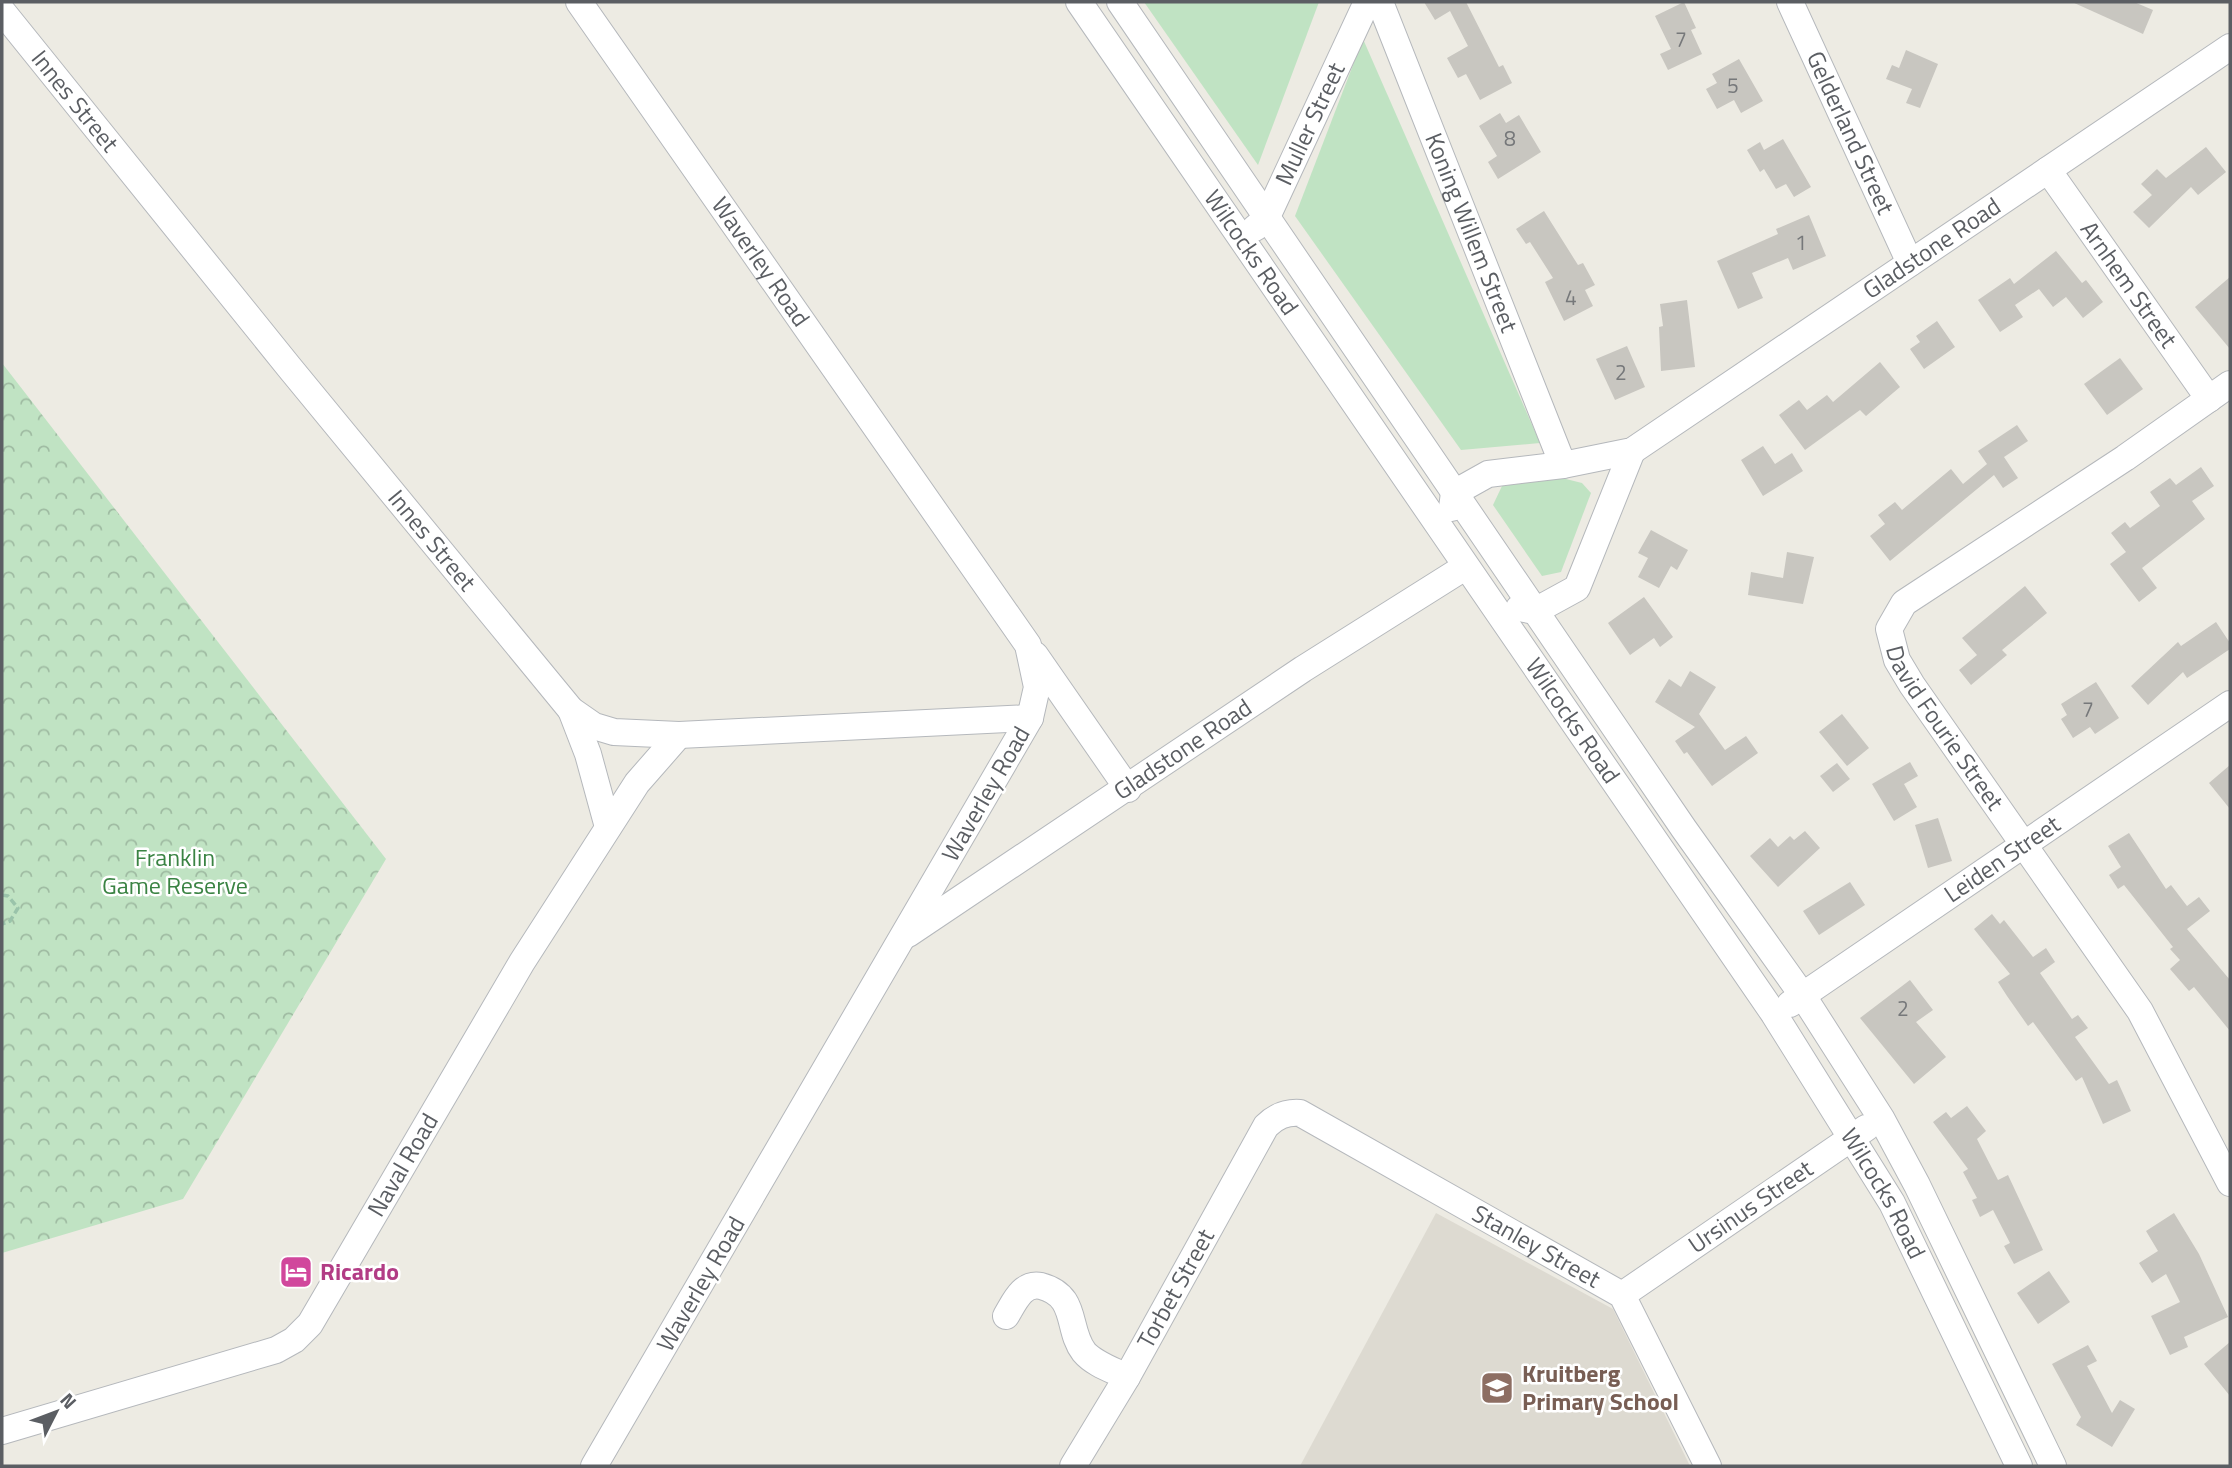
<svg xmlns="http://www.w3.org/2000/svg" width="2232" height="1468" viewBox="0 0 2232 1468" font-family="'Titillium Web',sans-serif">
	<style>
		.education { fill: #dddad1 }
		.grass { fill: #c0e3c3 }
		.park { fill: url(#park-crowns) }
		.building { fill: #c8c6c0 }
		.lines { fill: none; stroke-linecap: round; stroke-linejoin: round }
		.minor-casing { stroke: #b5b8bc; stroke-width: 28 }
		.path { stroke: #9ac3aa; stroke-width: 3.5; stroke-dasharray: 7 3.5; stroke-linecap: butt }
		.minor { stroke: #fff; stroke-width: 26 }
		.labels { text-anchor: middle; stroke-width: 5; stroke-linejoin: round; paint-order: stroke }
		.number-label { font-size: 21px; fill: #76787a }
		.street-label { font-size: 24px; fill: #5b5e63; stroke: #fff }
		.park-label { font-size: 24px; fill: #3a8343; stroke: #fff }
		.hotel-label { font-size: 24px; font-weight: bold; fill: #b23c85; stroke: #fff; text-anchor: start }
		.education-label { font-size: 24px; font-weight: bold; fill: #785e54; stroke: #fff; text-anchor: start }
	</style>
	<defs>
		<pattern id="park-crowns" width="20" height="18" patternUnits="userSpaceOnUse" patternTransform="scale(1.75)"><rect width="20" height="18" fill="#c0e3c3"/><path d="M2 6a3 3 0 1 1 6 0M12 15a3 3 0 1 1 6 0" fill="none" stroke="#9fbba2"/></pattern>
	</defs>
	<rect width="100%" height="100%" fill="#edebe3"/>
	<polygon class="education" points="1436,1213 1613,1309 1690,1466 1300,1466"/>
	<g class="grass">
		<polygon points="1144,2 1319,2 1258,165"/>
		<polygon points="1363,39 1540,443 1461,450 1295,216"/>
		<polygon points="1562,478 1582,483 1591,493 1561,572 1542,576 1493,505 1502,486"/>
	</g>
	<polygon class="park" points="2,363 386,859 183,1199 2,1253"/>
	<g class="building">
		<polygon points="1424,2 1466,2 1499,67 1503,65 1512,83 1480,100 1466,74 1458,78 1447,58 1468,46 1450,11 1435,20"/>
		<polygon points="1684,2 1696,28 1691,30 1702,54 1668,70 1660,54 1671,49 1655,16"/>
		<polygon points="2072,2 2134,2 2153,10 2143,34"/>
		<polygon points="1906,50 1938,64 1920,108 1906,103 1912,89 1886,79 1892,65 1899,68"/>
		<polygon points="1739,59 1763,101 1741,113 1734,100 1717,109 1706,89 1717,83 1712,74"/>
		<polygon points="1500,113 1506,123 1519,115 1541,152 1498,179 1488,162 1497,156 1479,126"/>
		<polygon points="1783,139 1811,187 1794,197 1786,184 1776,189 1764,169 1760,172 1747,150 1760,142 1764,150"/>
		<polygon points="2206,147 2226,172 2198,195 2191,187 2149,228 2133,212 2152,195 2141,184 2157,169 2166,178"/>
		<polygon points="1544,211 1578,265 1583,263 1595,285 1585,290 1593,306 1564,321 1545,282 1553,278 1530,242 1526,244 1516,229"/>
		<polygon points="1809,215 1826,256 1793,270 1788,258 1752,273 1763,298 1738,309 1717,261 1778,234 1776,229"/>
		<polygon points="2056,251 2082,283 2086,280 2103,302 2083,318 2066,297 2053,307 2039,289 2015,305 2023,317 2000,332 1978,300 2010,278 2014,284"/>
		<polygon points="2230,277 2230,349 2195,307"/>
		<polygon points="1687,300 1695,367 1661,371 1659,327 1663,326 1660,304"/>
		<polygon points="1937,321 1955,347 1924,369 1910,349 1920,342 1916,336"/>
		<polygon points="1627,346 1645,387 1615,400 1596,359"/>
		<polygon points="2120,358 2143,389 2107,415 2084,384"/>
		<polygon points="1880,362 1900,387 1866,416 1860,410 1805,450 1779,415 1799,400 1807,410 1827,395 1833,402"/>
		<polygon points="2017,425 2028,441 2004,457 2018,478 2003,488 1994,475 1890,561 1870,536 1885,524 1878,515 1895,502 1902,510 1951,469 1963,484 1987,464 1978,451"/>
		<polygon points="1763,446 1775,464 1792,453 1803,471 1763,496 1741,460"/>
		<polygon points="2201,467 2214,486 2192,501 2205,519 2142,568 2157,588 2139,602 2110,564 2126,552 2111,533 2125,522 2130,528 2160,506 2150,492 2170,478 2176,485"/>
		<polygon points="1651,530 1688,550 1677,570 1671,566 1659,588 1638,577 1648,558 1638,553"/>
		<polygon points="1787,552 1814,557 1803,604 1748,595 1751,572 1783,578"/>
		<polygon points="2025,586 2047,613 2002,650 2007,655 1971,685 1959,670 1977,655 1962,638"/>
		<polygon points="1644,597 1673,637 1660,647 1654,638 1630,655 1608,623"/>
		<polygon points="2216,622 2230,643 2230,649 2187,678 2183,672 2148,705 2131,686 2178,642 2181,646"/>
		<polygon points="1690,671 1716,687 1699,714 1725,750 1746,736 1758,753 1712,786 1687,752 1684,754 1675,741 1695,727 1655,702 1669,679 1681,687"/>
		<polygon points="2096,682 2119,718 2095,734 2090,727 2073,738 2061,719 2067,715 2061,704"/>
		<polygon points="1842,714 1869,748 1847,766 1819,732"/>
		<polygon points="1910,762 1918,776 1904,784 1917,807 1894,821 1872,784"/>
		<polygon points="1837,763 1850,779 1833,792 1820,776"/>
		<polygon points="2230,765 2230,809 2209,783"/>
		<polygon points="1938,818 1952,861 1928,868 1915,825"/>
		<polygon points="1805,831 1820,848 1778,887 1750,856 1770,838 1778,847 1790,836 1794,840"/>
		<polygon points="2129,833 2166,889 2171,885 2187,906 2199,897 2210,911 2187,929 2230,980 2230,1031 2194,987 2189,991 2170,969 2180,960 2170,949 2173,947 2124,885 2118,889 2109,875 2121,867 2108,846"/>
		<polygon points="1850,882 1865,905 1819,935 1803,911"/>
		<polygon points="1992,914 2000,924 2004,920 2033,957 2046,948 2055,962 2040,973 2072,1019 2078,1015 2088,1028 2075,1037 2109,1084 2117,1080 2131,1111 2103,1124 2082,1077 2076,1081 2033,1022 2028,1026 2007,996 1998,982 2010,974 1974,929"/>
		<polygon points="1910,980 1933,1010 1916,1022 1946,1057 1914,1084 1860,1018"/>
		<polygon points="1967,1106 1986,1131 1977,1139 1998,1180 2008,1175 2043,1250 2014,1264 2004,1246 2010,1243 1993,1210 1980,1217 1972,1200 1977,1198 1963,1172 1968,1169 1933,1122 1946,1112 1951,1118"/>
		<polygon points="2174,1213 2199,1254 2228,1317 2184,1337 2188,1347 2170,1355 2151,1316 2180,1302 2166,1274 2152,1283 2139,1263 2158,1251 2146,1231"/>
		<polygon points="2049,1271 2070,1302 2038,1324 2017,1293"/>
		<polygon points="2230,1342 2230,1396 2204,1364"/>
		<polygon points="2088,1345 2097,1361 2087,1366 2112,1413 2120,1400 2135,1409 2112,1447 2076,1425 2081,1417 2052,1364"/>
	</g>
	<g class="lines">
		<defs>
			<g id="minor">
				<path id="s1" d="M579,2L1028,645L1037,687L1030,718L594,1466"/>
				<path id="s2" d="M1079,2L1774,1014L1892,1203L2019,1466"/>
				<polyline points="1120,2 1684,829 1803,996 1881,1118 1917,1185 2053,1466"/>
				<path id="s3" d="M1380,2L1563,465"/>
				<path id="s4" d="M1790,2L1910,263"/>
				<path id="s5" d="M2,11L289,367L571,710L594,726L614,732L679,735L1030,718"/>
				<path id="s6" d="M2048,170L2209,399"/>
				<path id="s7" d="M1255,228L1266,219L1367,2"/>
				<path id="s8" d="M2230,384L2125,458L1904,603L1889,629L1897,660L1912,685L2140,1011L2230,1183"/>
				<path id="s9" d="M1452,508L1454,493L1488,474L1563,465L1632,451L2230,47"/>
				<polyline points="1519,608 1535,611 1577,588 1632,451"/>
				<polyline points="1035,655 1128,789"/>
				<polyline points="571,710 588,754 608,827"/>
				<path id="s10" d="M908,934L1303,669L1465,567"/>
				<path id="s11" d="M1790,1004L2230,704"/>
				<path id="s12" d="M1622,1295L1866,1128"/>
				<path d="M1006,1316C1014,1303 1022,1282 1041,1286C1079,1296 1066,1329 1084,1352C1094,1364 1113,1370 1127,1377"/>
				<path id="s13" d="M2,1431L276,1350L294,1340L310,1324L522,962L637,783L679,735"/>
				<path id="s14" d="M1073,1466L1127,1377L1266,1126C1276,1116 1286,1112 1300,1113L1622,1295L1708,1466"/>
			</g>
		</defs>
		<use href="#minor" class="minor-casing"/>
		<polyline class="path" points="2,895 8,896 18,908 10,921 2,924"/>
		<use href="#minor" class="minor"/>
	</g>
	<defs>
		<symbol id="hotel-square" viewBox="-11 -11 22 22"><rect x="-9" y="-9" width="18" height="18" rx="4" fill="#d1479c" stroke="#fff"/><path d="M-6-4.5h1.5V1H6V5H4.5V3h-9V5H-6ZM-4 0a1.8 1.8 0 1 1 3.6 0ZM.5 0V-2.5h3Q6-2.5 6 0Z" fill="#fff"/></symbol>
		<symbol id="school-square" viewBox="-11 -11 22 22"><rect x="-9" y="-9" width="18" height="18" rx="4" fill="#8d6e63" stroke="#fff"/><path d="M0-5L7-2L0 1L-7-2ZM-4 1L0 2.5L4 1V4Q0 6-4 4Z" fill="#fff"/></symbol>
	</defs>
	<g fill-rule="evenodd">
		<use href="#hotel-square" x="277" y="1253" width="38" height="38"/>
		<use href="#school-square" x="1478" y="1369" width="38" height="38"/>
	</g>
	<g class="labels">
		<g class="number-label">
			<text x="1681" y="47">7</text>
			<text x="1733" y="93">5</text>
			<text x="1510" y="146">8</text>
			<text x="1801" y="250">1</text>
			<text x="1571" y="305">4</text>
			<text x="1621" y="380">2</text>
			<text x="2088" y="717">7</text>
			<text x="1903" y="1016">2</text>
		</g>
		<g class="street-label">
			<text dy="8" stroke="none"><textPath href="#s5" startOffset="116">Innes Street</textPath></text>
			<text dy="8" stroke="none"><textPath href="#s7" startOffset="119">Muller Street</textPath></text>
			<text dy="8" stroke="none"><textPath href="#s4" startOffset="144">Gelderland Street</textPath></text>
			<text dy="8" stroke="none"><textPath href="#s3" startOffset="248">Koning Willem Street</textPath></text>
			<text dy="8" stroke="none"><textPath href="#s9" startOffset="562">Gladstone Road</textPath></text>
			<text dy="8" stroke="none"><textPath href="#s2" startOffset="304">Wilcocks Road</textPath></text>
			<text dy="8" stroke="none"><textPath href="#s1" startOffset="317">Waverley Road</textPath></text>
			<text dy="8" stroke="none"><textPath href="#s6" startOffset="140">Arnhem Street</textPath></text>
			<text dy="8" stroke="none"><textPath href="#s5" startOffset="682">Innes Street</textPath></text>
			<text dy="8" stroke="none"><textPath href="#s2" startOffset="872">Wilcocks Road</textPath></text>
			<text dy="8" stroke="none"><textPath href="#s8" startOffset="537">David Fourie Street</textPath></text>
			<text dy="8" stroke="none"><textPath href="#s10" startOffset="331">Gladstone Road</textPath></text>
			<text transform="translate(986 794) rotate(-60)" y="8">Waverley Road</text>
			<text dy="8" stroke="none"><textPath href="#s11" startOffset="257">Leiden Street</textPath></text>
			<text dy="8" stroke="none"><textPath href="#s13" startOffset="513">Naval Road</textPath></text>
			<text dy="8" stroke="none"><textPath href="#s2" startOffset="1438">Wilcocks Road</textPath></text>
			<text dy="8" stroke="none"><textPath href="#s12" startOffset="156">Ursinus Street</textPath></text>
			<text dy="8" stroke="none"><textPath href="#s14" startOffset="700">Stanley Street</textPath></text>
			<text transform="translate(701 1284) rotate(-60)" y="8">Waverley Road</text>
			<text dy="8" stroke="none"><textPath href="#s14" startOffset="205">Torbet Street</textPath></text>
		</g>
		<g class="park-label">
			<text x="175" y="866">Franklin<tspan x="175" dy="28">Game Reserve</tspan></text>
		</g>
		<g class="hotel-label">
			<text x="320" y="1280">Ricardo</text>
		</g>
		<g class="education-label">
			<text x="1522" y="1382">Kruitberg<tspan x="1522" dy="28">Primary School</tspan></text>
		</g>
	</g>
	<rect width="2232" height="1468" fill="none" stroke="#5b5e63" stroke-width="7"/>
	<g transform="translate(56 1412) rotate(48)" stroke="#ffffff" stroke-width="5" paint-order="stroke">
	<path d="M0-5L12 26L0 18L-12 26Z" fill="#5b5e63"/>
	<text y="-10" font-size="19" font-weight="bold" text-anchor="middle" fill="#5b5e63">N</text>
	</g>
</svg>
